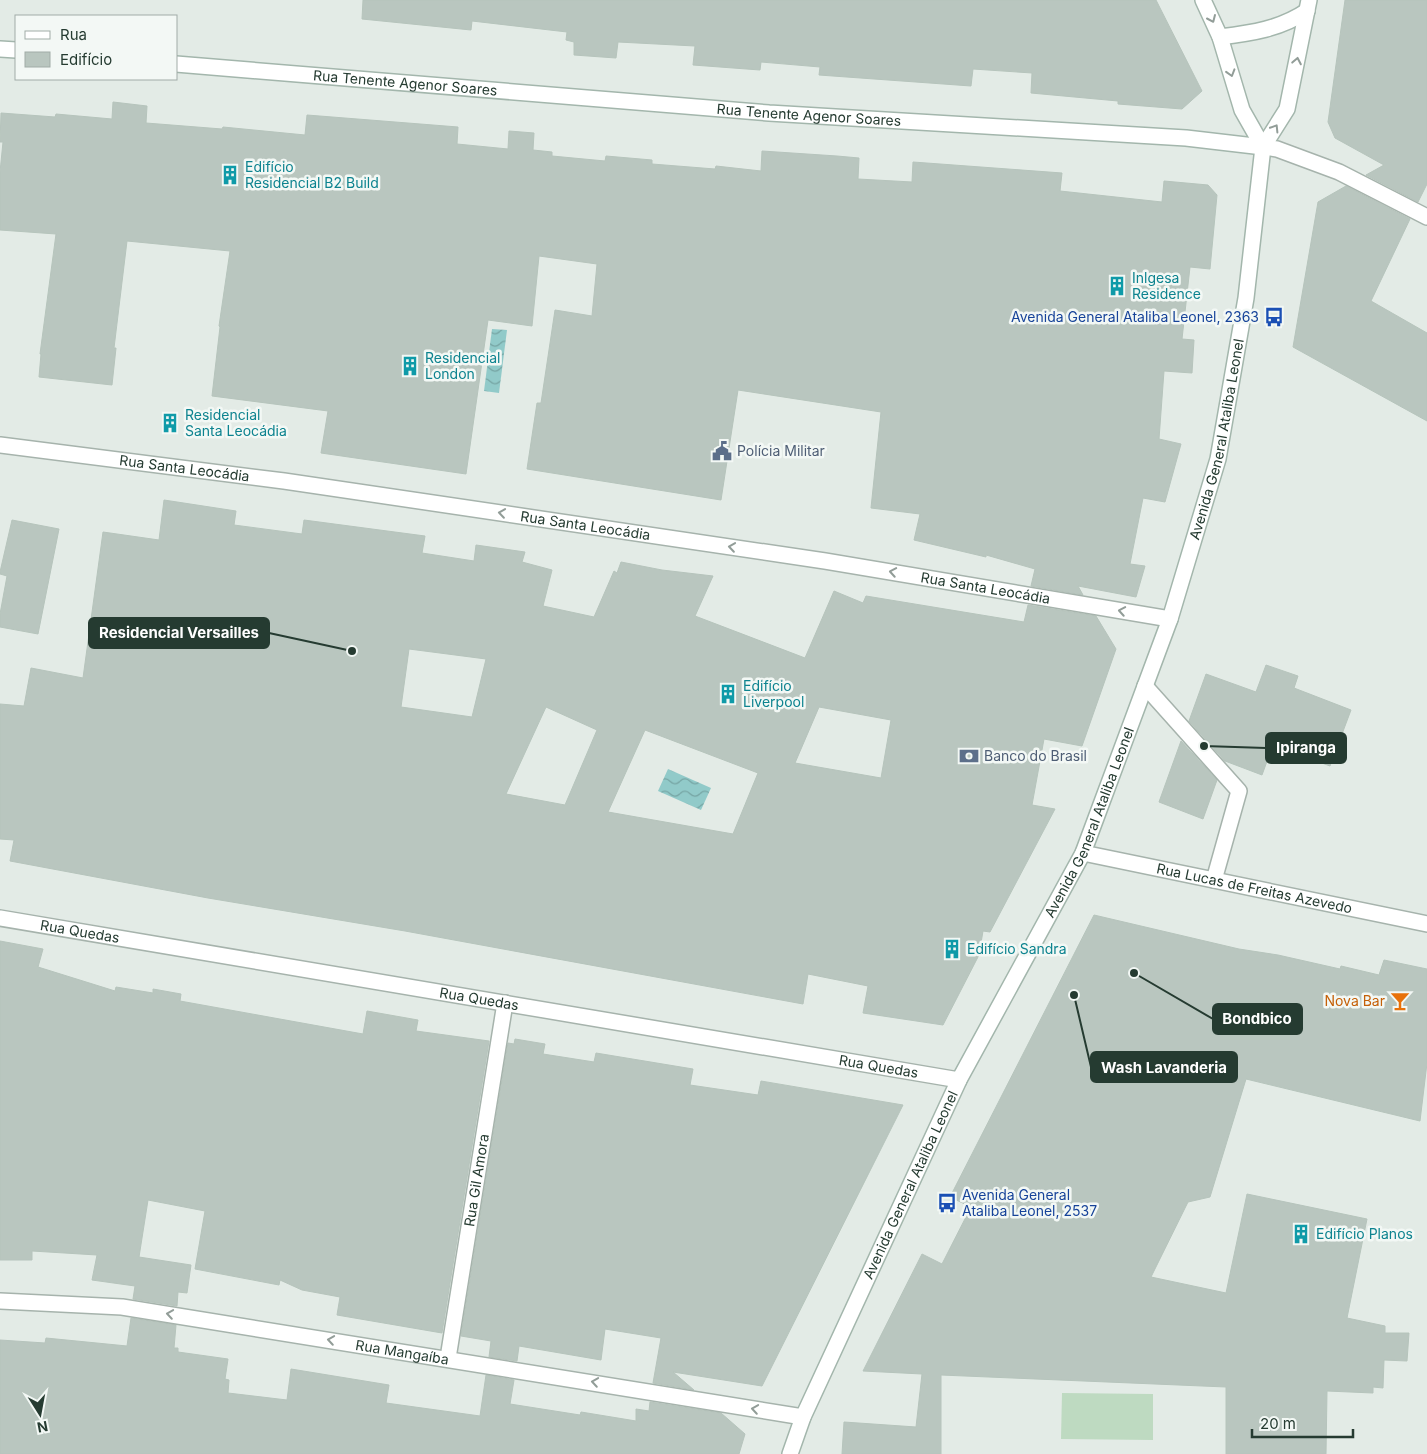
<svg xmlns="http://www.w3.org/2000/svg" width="1427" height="1454" viewBox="0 0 1427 1454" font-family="Inter,sans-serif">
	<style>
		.grass { fill: #bedac1 }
		.water { fill: url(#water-waves) }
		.building { fill: #b9c6bf; stroke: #b6c4bc; fill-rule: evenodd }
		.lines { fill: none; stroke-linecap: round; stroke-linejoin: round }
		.lane-casing { stroke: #a6b3ac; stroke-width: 18 }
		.street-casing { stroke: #a6b3ac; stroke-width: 18 }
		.secondary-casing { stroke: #a3b6ac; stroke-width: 18 }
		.lane { stroke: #fff; stroke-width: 15 }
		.street { stroke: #fff; stroke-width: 15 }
		.secondary { stroke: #fff; stroke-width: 15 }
		.oneway { stroke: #929d98 }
		.labels { text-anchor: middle; stroke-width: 5; stroke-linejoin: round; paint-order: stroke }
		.street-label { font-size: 14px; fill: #253b31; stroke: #f3f8f5 }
		.culture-label { font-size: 14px; fill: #0d838f; stroke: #f3f8f5; text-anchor: start }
		.transit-label { font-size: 14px; fill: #164399; stroke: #f3f8f5; text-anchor: end }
		.service-label { font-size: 14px; fill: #4e5e75; stroke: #f3f8f5; text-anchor: start }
		.food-label { font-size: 14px; fill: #c56008; stroke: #f3f8f5; text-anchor: end }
		.leader { fill: none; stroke: #253b31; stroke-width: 2 }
		.callout-dot { fill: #253b31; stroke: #f3f8f5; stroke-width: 2 }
		.callout { fill: #253b31; stroke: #253b31; stroke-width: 2 }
		.callout-label { font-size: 15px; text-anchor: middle; font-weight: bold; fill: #fff }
	</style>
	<defs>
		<pattern id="water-waves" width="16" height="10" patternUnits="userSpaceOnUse" patternTransform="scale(1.25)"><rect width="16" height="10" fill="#91cac9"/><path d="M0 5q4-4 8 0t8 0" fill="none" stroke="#76a5a4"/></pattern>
	</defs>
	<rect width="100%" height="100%" fill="#e3ebe6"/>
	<polygon class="grass" points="1062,1393 1153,1394 1153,1440 1061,1439"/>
	<g class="water">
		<polygon points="492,329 507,330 499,393 484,391"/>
		<polygon points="668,769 711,788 701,810 658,791"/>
	</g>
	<g class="building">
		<polygon points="363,0 1156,0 1202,91 1182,109 1118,104 1118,101 1031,93 1032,73 973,69 971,86 819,75 820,67 761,62 760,70 693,65 695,46 618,42 616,58 574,55 574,42 566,40 567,32 472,21 471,30 362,19"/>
		<polygon points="1345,0 1427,0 1427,184 1418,202 1366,175 1384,165 1335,138 1328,122"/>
		<polygon points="113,102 147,106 146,123 222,129 223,127 305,135 307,115 458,127 457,144 508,149 509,131 534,133 533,150 552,152 552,156 605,161 606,156 652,160 652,164 715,169 716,166 761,171 762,151 837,156 859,158 858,179 912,182 913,162 1062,173 1060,191 1162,202 1164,181 1208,185 1217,195 1210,269 1190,267 1182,339 1194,340 1192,373 1164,371 1159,439 1181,444 1165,502 1143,498 1130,564 1145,566 1136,597 1078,586 1083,595 1031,586 1035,569 986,555 986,557 914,540 920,514 871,508 881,412 738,390 721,500 527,469 537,403 541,403 555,310 592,316 597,264 539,256 532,326 488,320 466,474 321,453 328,411 212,396 220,327 219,326 230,251 127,241 114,348 116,348 112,385 39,377 41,354 40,354 56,234 0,230 0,172 3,142 0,142 1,113 55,117 56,114 112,119"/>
		<polygon points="1346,186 1410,219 1371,301 1427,333 1427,421 1293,347 1318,202"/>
		<path d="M164,500L236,511L234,525L302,534L304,520L425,536L422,553L474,561L476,545L525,552L522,562L552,570L543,606L594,617L614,571L617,573L621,562L662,570L713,576L695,616L805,658L834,591L863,603L866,596L1024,622L1028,605L1096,616L1116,649L1082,746L1044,739L1032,805L1055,809L990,932L983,931L979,955L943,1025L863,1013L868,986L808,974L803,1004L405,931L208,898L10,861L14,840L0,839V704L24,706L31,668L83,678L103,532L159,540ZM409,649L486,659L472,717L401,707ZM546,707L597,730L565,805L506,794ZM819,707L891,720L881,778L795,763ZM645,730L758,773L733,834L608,812Z"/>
		<polygon points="12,520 59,529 38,634 0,627 0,614 7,576 0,574 0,572"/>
		<polygon points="1266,665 1298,676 1294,688 1351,710 1330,766 1273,745 1262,775 1225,761 1189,721 1206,674 1256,692"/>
		<polygon points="1181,741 1217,780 1203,819 1159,802"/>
		<polygon points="1094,915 1239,949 1278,955 1340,969 1341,966 1379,975 1384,960 1427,969 1427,1063 1420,1121 1246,1079 1210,1197 1188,1202 1151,1277 1226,1293 1247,1194 1367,1219 1347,1318 1385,1326 1385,1333 1409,1333 1407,1361 1384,1360 1383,1388 1373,1387 1373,1393 1327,1391 1326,1454 1226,1454 1226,1387 941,1375 941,1454 842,1454 844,1422 916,1427 922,1374 863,1371 922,1254 942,1264 971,1207 950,1197"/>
		<polygon points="0,941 43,949 38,967 115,991 116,987 153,993 153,989 181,994 180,1001 363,1034 367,1011 418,1020 416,1031 489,1041 442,1333 337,1315 340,1297 302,1290 280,1280 279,1285 195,1269 205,1211 148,1200 139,1257 191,1265 187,1293 178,1292 177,1306 133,1299 135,1286 92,1280 97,1255 32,1251 32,1260 0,1260"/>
		<polygon points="515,1039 545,1044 543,1054 594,1062 596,1053 693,1069 690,1085 758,1095 761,1081 903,1105 762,1386 673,1372 694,1390 653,1383 661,1338 605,1329 601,1360 519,1346 517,1361 489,1357 491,1341 461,1336 508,1043 514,1044"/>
		<polygon points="131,1318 176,1325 174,1348 178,1348 178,1352 228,1359 225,1379 229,1380 228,1393 287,1400 291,1369 389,1385 386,1403 480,1416 486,1375 514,1380 510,1404 580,1415 581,1412 636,1421 636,1409 649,1411 650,1402 721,1413 745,1434 739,1454 0,1454 0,1340 45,1343 46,1338 127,1346"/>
	</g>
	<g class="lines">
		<defs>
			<polyline id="lane" points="1145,686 1239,791 1214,880"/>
			<g id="street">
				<polyline points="1263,147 1277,149 1339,172 1427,217"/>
				<path id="s1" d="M0,445L284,481L825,561L1170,619"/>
				<path id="s2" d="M1083,853L1427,924"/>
				<path id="s3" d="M0,918L959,1080"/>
				<path id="s4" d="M0,1301L122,1307L803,1417"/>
				<path id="s5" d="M448,1358L505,1003"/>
			</g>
			<g id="secondary">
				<polyline points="1203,0 1220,37 1242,110 1263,147"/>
				<path d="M1220,37C1252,33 1280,29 1307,11"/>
				<polyline points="0,49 16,50"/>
				<path id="s6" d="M176,64L769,113L1186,138L1263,147"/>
				<path id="s7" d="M790,1454L803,1417L959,1080L1083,853L1170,619L1218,459L1246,298L1263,147L1287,109L1309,0"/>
			</g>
		</defs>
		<use href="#lane" class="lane-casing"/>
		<use href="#street" class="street-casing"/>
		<use href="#secondary" class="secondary-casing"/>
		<use href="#lane" class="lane"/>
		<use href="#street" class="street"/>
		<use href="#secondary" class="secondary"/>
	</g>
	<defs><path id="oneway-chevron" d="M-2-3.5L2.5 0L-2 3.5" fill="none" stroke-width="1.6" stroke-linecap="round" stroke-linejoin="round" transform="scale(1.25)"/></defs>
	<g class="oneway">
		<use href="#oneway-chevron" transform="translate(1212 19) rotate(66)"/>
		<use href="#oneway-chevron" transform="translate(1297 61) rotate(-79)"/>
		<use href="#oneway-chevron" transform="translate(1231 73) rotate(73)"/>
		<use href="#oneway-chevron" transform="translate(1275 128) rotate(-58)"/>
		<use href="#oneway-chevron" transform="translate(502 513) rotate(-172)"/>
		<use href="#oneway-chevron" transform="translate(732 547) rotate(-172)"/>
		<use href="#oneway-chevron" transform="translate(893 572) rotate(-170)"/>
		<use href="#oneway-chevron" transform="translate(1122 611) rotate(-170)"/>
		<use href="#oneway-chevron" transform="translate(170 1314) rotate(-171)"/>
		<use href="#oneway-chevron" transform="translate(331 1340) rotate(-171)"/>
		<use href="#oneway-chevron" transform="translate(595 1382) rotate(-171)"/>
		<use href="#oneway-chevron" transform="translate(755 1409) rotate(-171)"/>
	</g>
	<defs>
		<symbol id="building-bare" viewBox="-9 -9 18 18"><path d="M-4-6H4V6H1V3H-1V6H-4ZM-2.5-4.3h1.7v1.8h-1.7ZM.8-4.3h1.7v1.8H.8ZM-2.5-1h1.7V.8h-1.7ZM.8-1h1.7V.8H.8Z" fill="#0f9aa8" stroke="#f3f8f5" stroke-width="2.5" paint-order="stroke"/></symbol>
		<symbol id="bus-bare" viewBox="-9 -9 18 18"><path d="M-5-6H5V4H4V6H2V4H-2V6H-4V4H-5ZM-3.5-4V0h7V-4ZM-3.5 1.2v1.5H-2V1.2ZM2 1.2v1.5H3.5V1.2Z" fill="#1a4fb4" stroke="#f3f8f5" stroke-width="2.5" paint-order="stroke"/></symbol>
		<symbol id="civic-bare" viewBox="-9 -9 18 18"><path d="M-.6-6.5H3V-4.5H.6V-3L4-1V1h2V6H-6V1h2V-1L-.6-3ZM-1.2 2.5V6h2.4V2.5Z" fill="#5c6f8a" stroke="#f3f8f5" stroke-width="2.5" paint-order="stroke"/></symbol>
		<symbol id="bank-bare" viewBox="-9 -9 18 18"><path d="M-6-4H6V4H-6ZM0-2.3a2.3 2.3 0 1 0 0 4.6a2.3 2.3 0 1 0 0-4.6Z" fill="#5c6f8a" stroke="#f3f8f5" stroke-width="2.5" paint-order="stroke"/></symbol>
		<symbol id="bar-bare" viewBox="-9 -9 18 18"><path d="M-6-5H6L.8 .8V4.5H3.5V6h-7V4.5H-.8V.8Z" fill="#e8710a" stroke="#f3f8f5" stroke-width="2.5" paint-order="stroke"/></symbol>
	</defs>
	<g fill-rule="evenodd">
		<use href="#building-bare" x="216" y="161" width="28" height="28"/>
		<use href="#building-bare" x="1103" y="272" width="28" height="28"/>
		<use href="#bus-bare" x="1260" y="303" width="28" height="28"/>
		<use href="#building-bare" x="396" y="352" width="28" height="28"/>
		<use href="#building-bare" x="156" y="409" width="28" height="28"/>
		<use href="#civic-bare" x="708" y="437" width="28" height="28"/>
		<use href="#building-bare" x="714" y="680" width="28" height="28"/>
		<use href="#bank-bare" x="955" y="742" width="28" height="28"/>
		<use href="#building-bare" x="938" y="935" width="28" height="28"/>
		<use href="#bar-bare" x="1386" y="987" width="28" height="28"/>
		<use href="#bus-bare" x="933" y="1189" width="28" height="28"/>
		<use href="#building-bare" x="1287" y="1220" width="28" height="28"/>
	</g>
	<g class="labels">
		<g class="street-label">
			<text dy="5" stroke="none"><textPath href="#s6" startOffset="230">Rua Tenente Agenor Soares</textPath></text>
			<text dy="5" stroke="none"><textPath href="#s6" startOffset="635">Rua Tenente Agenor Soares</textPath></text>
			<text dy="5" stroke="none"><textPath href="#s7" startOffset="1105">Avenida General Ataliba Leonel</textPath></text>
			<text dy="5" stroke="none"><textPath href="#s1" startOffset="186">Rua Santa Leocádia</textPath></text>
			<text dy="5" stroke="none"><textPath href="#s1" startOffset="591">Rua Santa Leocádia</textPath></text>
			<text dy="5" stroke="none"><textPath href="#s1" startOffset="996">Rua Santa Leocádia</textPath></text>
			<text dy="5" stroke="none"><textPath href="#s7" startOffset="700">Avenida General Ataliba Leonel</textPath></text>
			<text dy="5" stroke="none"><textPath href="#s2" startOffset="175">Rua Lucas de Freitas Azevedo</textPath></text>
			<text dy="5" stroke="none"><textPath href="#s3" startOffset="81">Rua Quedas</textPath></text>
			<text dy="5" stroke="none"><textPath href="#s3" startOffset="486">Rua Quedas</textPath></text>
			<text dy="5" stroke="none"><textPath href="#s3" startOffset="891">Rua Quedas</textPath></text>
			<text dy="5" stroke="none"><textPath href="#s5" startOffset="180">Rua Gil Amora</textPath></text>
			<text dy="5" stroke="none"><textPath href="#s7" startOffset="295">Avenida General Ataliba Leonel</textPath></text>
			<text dy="5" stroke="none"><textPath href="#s4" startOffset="406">Rua Mangaíba</textPath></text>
		</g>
		<g class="culture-label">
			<text x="245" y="172">Edifício<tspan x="245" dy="16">Residencial B2 Build</tspan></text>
			<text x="1132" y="283">Inlgesa<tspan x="1132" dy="16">Residence</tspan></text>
			<text x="425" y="363">Residencial<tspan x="425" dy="16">London</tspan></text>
			<text x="185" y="420">Residencial<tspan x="185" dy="16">Santa Leocádia</tspan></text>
			<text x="743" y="691">Edifício<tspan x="743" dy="16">Liverpool</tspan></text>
			<text x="967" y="954">Edifício Sandra</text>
			<text x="1316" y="1239">Edifício Planos</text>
		</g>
		<g class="transit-label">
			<text x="1259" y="322">Avenida General Ataliba Leonel, 2363</text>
			<text x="962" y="1200" text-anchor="start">Avenida General<tspan x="962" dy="16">Ataliba Leonel, 2537</tspan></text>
		</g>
		<g class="service-label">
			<text x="737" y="456">Polícia Militar</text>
			<text x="984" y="761">Banco do Brasil</text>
		</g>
		<g class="food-label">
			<text x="1385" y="1006">Nova Bar</text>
		</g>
	</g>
	<path class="leader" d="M352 651L269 633M1204 746L1266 748M1134 973L1213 1019M1074 995L1091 1067"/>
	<g class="callout-dot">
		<circle cx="352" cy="651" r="5"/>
		<circle cx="1204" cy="746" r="5"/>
		<circle cx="1134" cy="973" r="5"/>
		<circle cx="1074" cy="995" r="5"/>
	</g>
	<g class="callout">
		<rect x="89" y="618" width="180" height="30" rx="5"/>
		<rect x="1266" y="733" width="80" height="30" rx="5"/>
		<rect x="1213" y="1004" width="89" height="30" rx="5"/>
		<rect x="1091" y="1052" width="146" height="30" rx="5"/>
	</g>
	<g class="callout-label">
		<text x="179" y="638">Residencial Versailles</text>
		<text x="1306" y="753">Ipiranga</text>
		<text x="1257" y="1024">Bondbico</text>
		<text x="1164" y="1073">Wash Lavanderia</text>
	</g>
	<rect x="15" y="15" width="162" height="65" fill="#f3f8f5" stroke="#a1aca7"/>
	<rect x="25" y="31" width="25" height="8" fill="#ffffff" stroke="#a1aca7"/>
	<text x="60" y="40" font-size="15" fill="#253b31">Rua</text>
	<rect x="25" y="52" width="25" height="15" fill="#b9c6bf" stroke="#a1aca7"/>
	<text x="60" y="65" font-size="15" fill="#253b31">Edifício</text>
	<g transform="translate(40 1414) rotate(169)" stroke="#f3f8f5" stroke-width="4" paint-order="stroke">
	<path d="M0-4L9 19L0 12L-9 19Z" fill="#253b31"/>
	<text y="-8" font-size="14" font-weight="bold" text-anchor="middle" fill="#253b31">N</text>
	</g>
	<path d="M1252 1429v8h101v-8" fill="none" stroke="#253b31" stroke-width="2.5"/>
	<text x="1260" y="1429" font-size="15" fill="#253b31" stroke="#f3f8f5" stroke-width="4" paint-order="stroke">20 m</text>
</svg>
